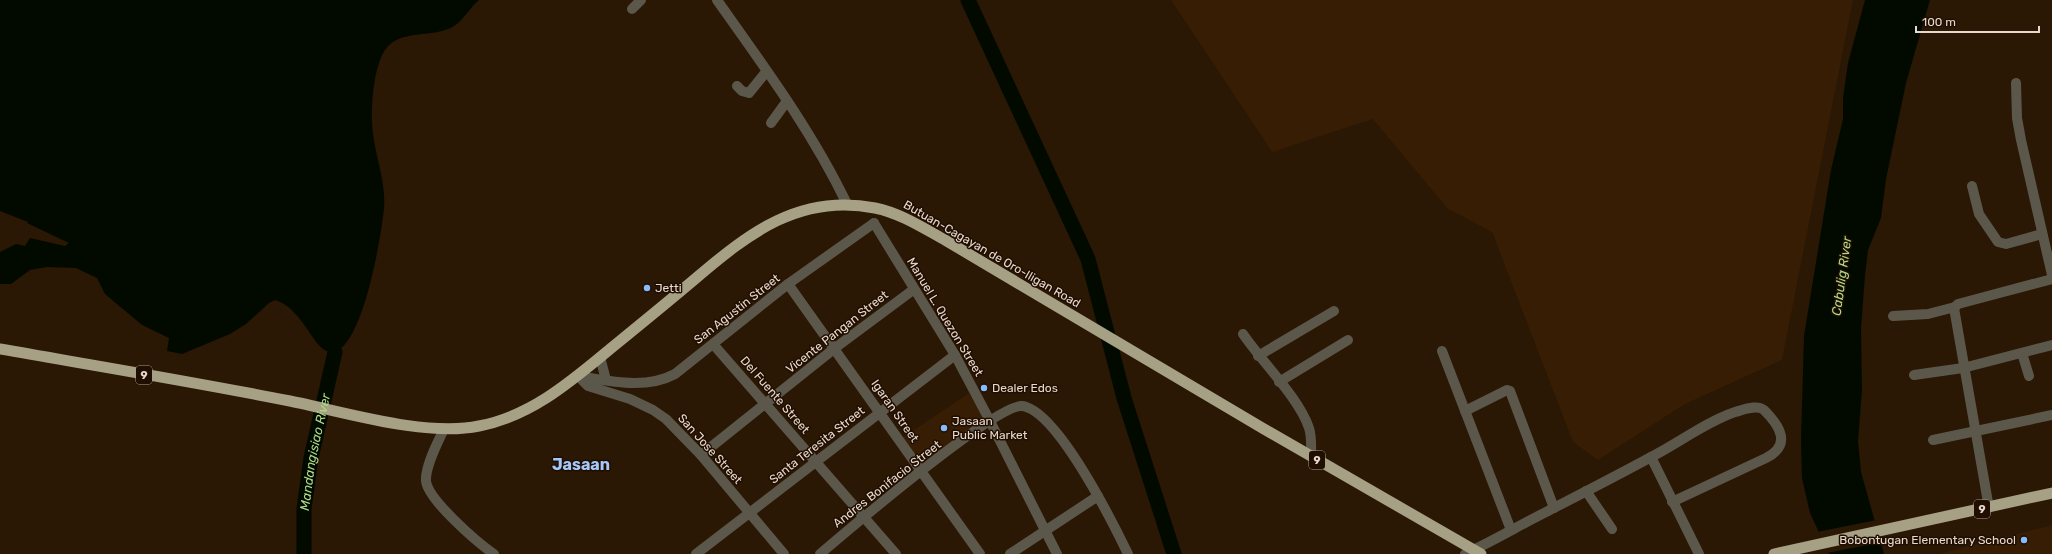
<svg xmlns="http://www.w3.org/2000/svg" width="2052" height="554" viewBox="0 0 2052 554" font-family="Rubik,sans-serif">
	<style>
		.built { fill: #361d03 }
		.water { fill: #020a00 }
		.pier { fill: #2a1704 }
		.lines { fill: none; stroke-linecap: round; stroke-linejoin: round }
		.river { stroke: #020a00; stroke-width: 15 }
		.minor { stroke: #5b584b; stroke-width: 10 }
		.tertiary { stroke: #5b584b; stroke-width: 10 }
		.trunk { stroke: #a6a084; stroke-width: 11 }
		.poi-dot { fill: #89bafc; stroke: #200e00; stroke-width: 1.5 }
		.labels { text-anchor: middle; stroke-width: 3; stroke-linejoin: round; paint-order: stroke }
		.shield { fill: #200e00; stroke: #ab9c90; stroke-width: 1 }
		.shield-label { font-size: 11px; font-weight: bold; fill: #e7d9cd }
		.street-label { font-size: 12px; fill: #e7d9cd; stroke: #200e00 }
		.poi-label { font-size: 12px; fill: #e7d9cd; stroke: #200e00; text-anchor: start }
		.water-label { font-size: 13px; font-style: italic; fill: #aedb84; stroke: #200e00 }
		.district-label { font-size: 16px; font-weight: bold; fill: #a4c8fa; stroke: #200e00 }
	</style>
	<rect width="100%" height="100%" fill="#2a1704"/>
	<g class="built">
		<polygon points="1171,0 1853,0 1782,360 1685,404 1598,460 1573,442 1492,232 1448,209 1373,119 1272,152"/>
		<polygon points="969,393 985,418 920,464 902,438"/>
		<polygon points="2052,525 2052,554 1939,554"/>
	</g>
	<g class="water">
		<path d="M0,0H479C469,8 465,19 454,26C433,39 400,28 385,50C373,68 370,112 373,134C376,159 386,182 384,208C382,232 362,356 330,352C313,350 303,308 275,300L269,303L246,324L230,334L182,354L167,351L169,338L142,325L105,294L97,278L76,268L47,267L30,270L11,284H0V252L16,244L25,246L30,238L65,246L69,243L27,223L28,222L0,211Z"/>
		<polygon points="1865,0 1930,0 1906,83 1886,179 1881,218 1868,250 1865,275 1861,329 1862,390 1858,441 1861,472 1884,554 1829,554 1810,513 1802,478 1801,440 1804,336 1831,170 1843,119 1843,98 1848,63"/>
	</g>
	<polygon class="pier" points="1877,520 1883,542 1827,553 1817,532"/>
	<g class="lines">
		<g class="river">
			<polyline points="968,0 1088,259 1124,398 1174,554"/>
			<path id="s1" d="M304,554V509L311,458L335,352"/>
		</g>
		<g class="minor">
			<path d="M717,0C763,65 812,131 847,204"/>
			<polyline points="632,9 641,0"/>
			<polyline points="2016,83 2017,118 2021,140 2052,275"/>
			<polyline points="737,86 742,91 749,93 766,72"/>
			<polyline points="771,123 787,101"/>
			<polyline points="1972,186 1979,214 1998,242 2006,244 2042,234"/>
			<polyline points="874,223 955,355 990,421 1057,554"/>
			<polyline points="788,284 980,554"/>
			<polyline points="1893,316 1928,314 1955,307"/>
			<path d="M1243,334C1262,362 1299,398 1309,428C1312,437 1311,447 1311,456"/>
			<polyline points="713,344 896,554"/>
			<polyline points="1442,351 1511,530"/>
			<polyline points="2022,353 2029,376"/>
			<polyline points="1258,356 1334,311"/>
			<polyline points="600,357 606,380"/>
			<polyline points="1914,375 1963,368 2052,345"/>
			<path d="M578,376C610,381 645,390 675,374L788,284L874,223"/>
			<polyline points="578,376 588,386 630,399 653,410 666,419 701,455 784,554"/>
			<polyline points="1279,382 1348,340"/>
			<polyline points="1465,411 1507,390 1510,391 1554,508"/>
			<polyline points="1933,440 2052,415"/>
			<polyline points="701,455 835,348 913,290"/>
			<polyline points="1651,457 1699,554"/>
			<polyline points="1586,491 1612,529"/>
			<polyline points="1989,508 1954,308 1958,304 2052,279"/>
			<polyline points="696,554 955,355"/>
			<path d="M820,554C847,531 996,404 1022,406C1057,410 1113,523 1128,554"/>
			<polyline points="1010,554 1098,496"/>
			<path d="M1465,554C1493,541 1520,525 1548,511C1583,493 1618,475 1653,456C1680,442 1706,422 1735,412C1743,410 1757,404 1764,410C1780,426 1792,445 1766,458L1672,502"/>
		</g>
		<path class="tertiary" d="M444,429C438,442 425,466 426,481C428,500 478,543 494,554"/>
		<g class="trunk">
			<path d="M0,349C97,366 194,382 290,401C345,412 425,437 479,426C533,416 575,378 615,345C642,323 669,301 695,279C749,233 800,193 875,208C900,213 923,228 945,240L1264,429L1481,554"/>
			<polyline points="1774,554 2052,493"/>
		</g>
	</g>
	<g class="poi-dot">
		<circle cx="647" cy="288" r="4"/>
		<circle cx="984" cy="388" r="4"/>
		<circle cx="944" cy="428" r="4"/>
		<circle cx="2024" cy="540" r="4"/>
	</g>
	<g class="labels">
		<g class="shield">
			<rect x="136" y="366" width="16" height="18" rx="3"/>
			<rect x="1309" y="451" width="16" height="18" rx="3"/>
			<rect x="1974" y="500" width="16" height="18" rx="3"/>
		</g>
		<g class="shield-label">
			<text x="144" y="379">9</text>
			<text x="1317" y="464">9</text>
			<text x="1982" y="513">9</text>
		</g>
		<g class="street-label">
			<text transform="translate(992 254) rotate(30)" y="4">Butuan-Cagayan de Oro-Iligan Road</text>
			<text transform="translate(737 309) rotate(-38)" y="4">San Agustin Street</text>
			<text transform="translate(945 317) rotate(59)" y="4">Manuel L. Quezon Street</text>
			<text transform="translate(837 332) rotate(-38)" y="4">Vicente Pangan Street</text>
			<text transform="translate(775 395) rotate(49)" y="4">Del Fuente Street</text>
			<text transform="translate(895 411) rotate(55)" y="4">Igaran Street</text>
			<text transform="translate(817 445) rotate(-38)" y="4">Santa Teresita Street</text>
			<text transform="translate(710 449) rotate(48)" y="4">San Jose Street</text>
			<text transform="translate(887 484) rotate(-38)" y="4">Andres Bonifacio Street</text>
		</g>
		<g class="poi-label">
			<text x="655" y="292">Jetti</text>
			<text x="992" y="392">Dealer Edos</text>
			<text x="952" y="425">Jasaan<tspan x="952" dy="14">Public Market</tspan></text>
			<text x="2016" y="544" text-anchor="end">Bobontugan Elementary School</text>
		</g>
		<g class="water-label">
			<text transform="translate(1841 276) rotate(-82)" y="5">Cabulig River</text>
			<text dy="5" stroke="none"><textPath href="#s1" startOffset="103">Mandangisiao River</textPath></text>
		</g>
		<g class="district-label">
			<text x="581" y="470">Jasaan</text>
		</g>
	</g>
	<path d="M1916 26v6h123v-6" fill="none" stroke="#e7d9cd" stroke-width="2"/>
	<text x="1922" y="26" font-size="12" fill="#e7d9cd" stroke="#200e00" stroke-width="3" paint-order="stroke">100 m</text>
</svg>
